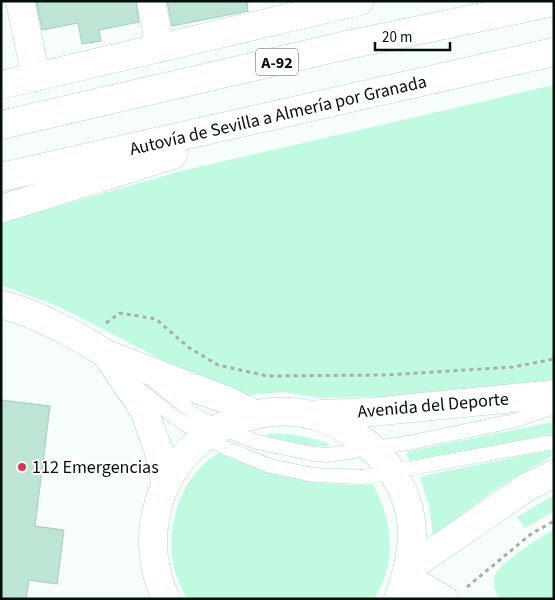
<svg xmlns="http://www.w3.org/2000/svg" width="555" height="600" viewBox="0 0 555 600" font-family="'Source Sans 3',sans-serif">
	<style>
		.green { fill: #c0fae1 }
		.building { fill: #bee4d3; stroke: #a5cbba }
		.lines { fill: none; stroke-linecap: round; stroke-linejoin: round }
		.service-casing { stroke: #b3d9c8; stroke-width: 15 }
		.minor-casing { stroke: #b3d9c8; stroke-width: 29 }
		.tertiary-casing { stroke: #b3d9c8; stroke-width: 29 }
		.trunk-casing { stroke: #b3d9c8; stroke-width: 29 }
		.path { stroke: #a5aeaa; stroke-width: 3; stroke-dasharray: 4 4; stroke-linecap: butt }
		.service { stroke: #fff; stroke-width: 14 }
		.minor { stroke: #fff; stroke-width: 28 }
		.tertiary { stroke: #fff; stroke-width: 28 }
		.trunk { stroke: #fff; stroke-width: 28 }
		.poi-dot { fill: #cc3b51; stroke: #fff; stroke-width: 2 }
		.labels { text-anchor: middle; stroke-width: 4; stroke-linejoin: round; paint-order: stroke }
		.shield { fill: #fff; stroke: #4f5753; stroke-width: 1 }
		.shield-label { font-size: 16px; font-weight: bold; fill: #030f09 }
		.street-label { font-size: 18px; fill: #030f09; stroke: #fff }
		.poi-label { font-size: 18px; fill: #030f09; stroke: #fff; text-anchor: start }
	</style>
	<rect width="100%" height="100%" fill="#f6fdfa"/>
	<g class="green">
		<polygon points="554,85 554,380 489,389 412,396 321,398 284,392 248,395 213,386 60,307 1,285 1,223 181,171"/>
		<polygon points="554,422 554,434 412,462 410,461 406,454 409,451"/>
		<path d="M267,434C289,433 308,436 329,444L327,446C307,447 286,442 267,436Z"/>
		<polygon points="550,450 552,456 495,489 433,537 429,505 420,479 422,476"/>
		<path d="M219,453C268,476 319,488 373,484C392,521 398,561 374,599H187C181,587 175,575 173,562C166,523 182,474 219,453Z"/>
		<polygon points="554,495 554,511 525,528 517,517"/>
		<path d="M554,529V599H500C496,593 492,584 495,576C500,562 540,538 554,529Z"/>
	</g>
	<g class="building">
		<polygon points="36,1 136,1 139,22 99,30 101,41 82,44 78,23 42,30"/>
		<polygon points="167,1 247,1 248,11 172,26"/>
		<polygon points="1,400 50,406 35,526 64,530 57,584 29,580 26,599 1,599"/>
	</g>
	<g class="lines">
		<defs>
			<g id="service">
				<polyline points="154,381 198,417 219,427 257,442 314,454 327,455 408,443 513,421 554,407"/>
				<polyline points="140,390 180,421 226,448 270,466 313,475 363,477 546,443 554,443"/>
			</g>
			<g id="minor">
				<polyline points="20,1 36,77"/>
				<polyline points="151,1 160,48"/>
				<polyline points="406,578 444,599"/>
			</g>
			<g id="tertiary">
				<polyline points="1,85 360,1"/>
				<path d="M1,304C39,315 73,333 106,354L226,400L254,414"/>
				<polyline points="106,354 144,410 159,452 165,483"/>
				<polyline points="321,414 371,412 554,394"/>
				<polyline points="408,569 527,487 554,474"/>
				<path d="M166,599C150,565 149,531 161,496C172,463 199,435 232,422C245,417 258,413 272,412C341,405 413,465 412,536C411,559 406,578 398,599"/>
			</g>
			<g id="trunk">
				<polyline points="1,125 343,46 554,2"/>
				<polyline points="1,177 554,52"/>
				<polyline points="1,209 173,155"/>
			</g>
		</defs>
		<use href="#service" class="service-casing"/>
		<use href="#minor" class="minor-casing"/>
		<use href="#tertiary" class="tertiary-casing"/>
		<use href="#trunk" class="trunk-casing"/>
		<g class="path">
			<polyline points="106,323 120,313 156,319 188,347 218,365 267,376 386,375 513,367 554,359"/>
			<polyline points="467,587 531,534 554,521"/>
		</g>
		<use href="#service" class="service"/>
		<use href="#minor" class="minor"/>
		<use href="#tertiary" class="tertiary"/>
		<use href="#trunk" class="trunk"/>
	</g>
	<circle class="poi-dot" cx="22" cy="467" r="5"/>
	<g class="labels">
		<rect class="shield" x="256" y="48.5" width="42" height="27" rx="4"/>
		<g class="shield-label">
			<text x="277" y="68">A-92</text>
		</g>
		<g class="street-label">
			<text transform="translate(278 115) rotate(-13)" y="6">Autovía de Sevilla a Almería por Granada</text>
			<text transform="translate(433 405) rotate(-5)" y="6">Avenida del Deporte</text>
		</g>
		<g class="poi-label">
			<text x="32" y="473">112 Emergencias</text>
		</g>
	</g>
	<rect width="555" height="600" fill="none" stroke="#030f09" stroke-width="5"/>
	<path d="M375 42v8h75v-8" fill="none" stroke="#030f09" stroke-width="2.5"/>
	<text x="382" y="42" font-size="15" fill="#030f09" stroke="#ffffff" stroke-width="4" paint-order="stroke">20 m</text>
</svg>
